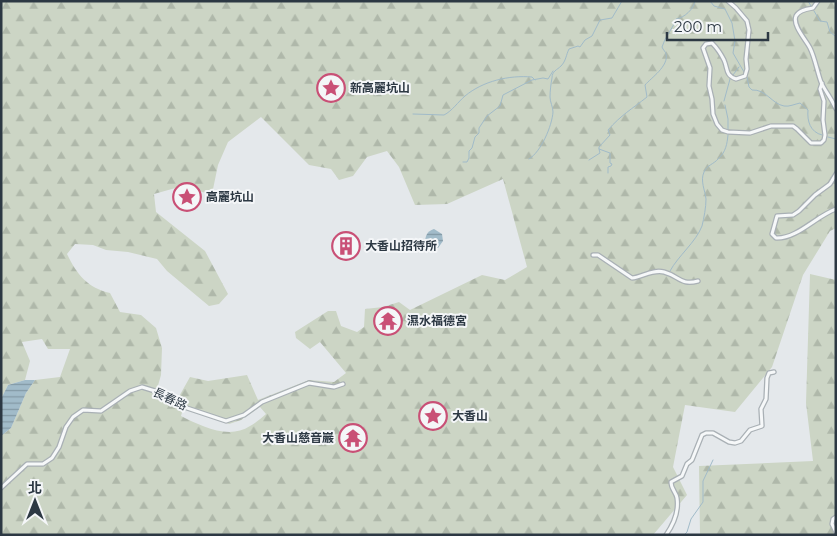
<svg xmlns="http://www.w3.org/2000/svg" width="837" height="536" viewBox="0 0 837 536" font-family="Montserrat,'Noto Sans TC',sans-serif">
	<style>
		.forest { fill: url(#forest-firs); fill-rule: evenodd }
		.water { fill: url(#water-rules) }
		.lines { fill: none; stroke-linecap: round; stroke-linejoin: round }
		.stream { stroke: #a1bbc9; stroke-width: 1 }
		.street-casing { stroke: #a9b0b5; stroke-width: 5.5 }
		.street { stroke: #f6f8f9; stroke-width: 3 }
		.labels { text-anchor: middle; stroke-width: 4; stroke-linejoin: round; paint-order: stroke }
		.poi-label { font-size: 12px; font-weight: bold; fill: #2c3843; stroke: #f4f6f8; text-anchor: start }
		.street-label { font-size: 12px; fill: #2c3843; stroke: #f4f6f8 }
	</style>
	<defs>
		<pattern id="forest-firs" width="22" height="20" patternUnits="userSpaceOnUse" patternTransform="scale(1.25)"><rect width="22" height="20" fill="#ccd5c5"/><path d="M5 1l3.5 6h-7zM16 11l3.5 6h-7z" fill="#afb8aa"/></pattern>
		<pattern id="water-rules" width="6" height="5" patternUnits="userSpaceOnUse" patternTransform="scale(1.25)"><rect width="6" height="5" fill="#a1bbc9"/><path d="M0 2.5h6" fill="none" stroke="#8399a5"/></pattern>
	</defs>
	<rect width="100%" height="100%" fill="#e4e8eb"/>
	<g class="forest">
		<path d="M1,1H836V228L830,231L803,275L772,367L735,412L685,405L673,467L687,495L653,535H1V436L11,428L26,393L35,380L60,377L70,349H48L42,339L22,342L30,361L25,380L8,385L1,399ZM261,117L309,165L331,169L339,180L353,176L367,157L387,151L399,167L415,205L447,204L503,179L527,267L505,280L482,275L410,310L399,302L383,307L365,309L364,327L357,332L341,326L336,311H328L295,332L296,338L310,349L320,342L346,373L334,382L309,380L258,400L247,375L208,381L190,377L177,400L157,389L161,375L162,348L156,328L141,315L120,312L110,293C88,288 77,275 67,254L75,244L93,245L106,250L128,252L157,259L167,271L209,306L219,304L228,294L205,251L156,212L154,194L179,187L212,194L218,165L228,142ZM260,407L266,414C261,418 256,423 250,426C229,440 201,426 181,416L183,409L229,424L241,420Z"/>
		<polygon points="810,274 836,280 836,535 700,535 699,466 813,461 806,403"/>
	</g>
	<g class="water">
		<path d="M434,229L442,234L443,241L438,248L429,247L426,244C424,237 427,231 434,229Z"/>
		<polygon points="25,380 35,380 26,393 11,428 1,436 1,399 8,385"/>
	</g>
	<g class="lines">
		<g class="stream">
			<polyline points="710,1 714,6 725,9 732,23 735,41 733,53 744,72"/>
			<polyline points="808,1 811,6"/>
			<polyline points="814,11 820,21 827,22 830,32 835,36"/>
			<polyline points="733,75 739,67"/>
			<path d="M747,77L749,87L752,90C766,89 772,104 784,106C789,107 795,104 800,103L808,110C807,121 810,132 822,135"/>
			<polyline points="724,101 730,79"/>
			<polyline points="725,105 728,119 728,129"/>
			<path d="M413,114L444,115C452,111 458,102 465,96C483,81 509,75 532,77L535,80"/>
			<polyline points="828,137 836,139"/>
			<path d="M529,159C541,152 552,126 553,112C553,107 550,102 550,97C550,91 551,83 552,78C552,71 557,70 561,66C566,61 566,55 569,49L578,46L580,47L585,40L592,36L600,20L612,18L622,1"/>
			<polyline points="589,160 600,153 599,149"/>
			<polyline points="463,162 467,162 469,158 469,151 472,148 475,137 479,133 479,128 487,116 500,106 503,95 532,80 543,78 548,79 553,71"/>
			<path d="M608,173V167L611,166L612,164L610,163V153L599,149V147L610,135L608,130C621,115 632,109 647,97L645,85C651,78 669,66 666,54C666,52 663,50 662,47C665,36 673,29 676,19C684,18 694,9 695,1"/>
			<path d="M670,271C678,256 696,242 702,226C704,218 706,207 706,199C705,190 700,181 704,172C707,165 714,164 718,159C726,152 727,144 728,135"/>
			<polyline points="684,535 687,532 691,519 703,502 703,481 713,460"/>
		</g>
		<defs>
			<g id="street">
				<path d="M728,1L736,8L747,21L749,30L746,59L747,69L745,76L736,79C725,75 728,69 724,60C721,54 716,47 712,43L706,44L703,48L710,68L709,86L712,99L713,114L717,124L722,130L728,132L750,133L771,126H793L797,129L811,143H821L824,140L825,135L823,120L824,101L820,89L822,83"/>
				<path d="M818,1L813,8C807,9 799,10 796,16C792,25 806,40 810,48C815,58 817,71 821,82C825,91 832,99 836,109"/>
				<path d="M836,174L830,184L815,195L799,211L793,215L777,216L772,234L776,238C797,239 816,216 836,209"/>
				<path d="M593,255H598L632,278C642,277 653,269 664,272C679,276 681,286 698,281"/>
				<polyline points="1,488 27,464 43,464 52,458 59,447 66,427 73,417 83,410 101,411 130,391 142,387 155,391 181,406 226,421 244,415 262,402 309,383 334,387 343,384"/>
				<polyline points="836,517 833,519 832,524 836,532"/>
				<path d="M666,535C673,525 679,511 677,498C676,492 671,489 671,482L682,476L687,464L692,460L702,435L706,433H713L729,442L735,443L741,441L750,430L762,426L761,409L766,399L767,378L769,373L774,372"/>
			</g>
		</defs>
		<use href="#street" class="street-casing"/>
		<use href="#street" class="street"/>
	</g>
	<defs>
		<symbol id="sight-ring" viewBox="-11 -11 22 22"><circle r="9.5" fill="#f4f6f8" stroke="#c95076" stroke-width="1.5"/><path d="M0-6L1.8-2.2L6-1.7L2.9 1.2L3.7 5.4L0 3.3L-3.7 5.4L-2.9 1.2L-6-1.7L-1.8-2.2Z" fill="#c95076"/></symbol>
		<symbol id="building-ring" viewBox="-11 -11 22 22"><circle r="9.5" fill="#f4f6f8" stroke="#c95076" stroke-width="1.5"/><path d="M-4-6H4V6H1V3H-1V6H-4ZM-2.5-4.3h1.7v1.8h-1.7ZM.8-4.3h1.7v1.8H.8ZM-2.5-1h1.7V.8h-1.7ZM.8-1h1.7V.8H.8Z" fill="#c95076"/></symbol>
		<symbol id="temple-ring" viewBox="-11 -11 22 22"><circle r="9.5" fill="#f4f6f8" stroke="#c95076" stroke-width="1.5"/><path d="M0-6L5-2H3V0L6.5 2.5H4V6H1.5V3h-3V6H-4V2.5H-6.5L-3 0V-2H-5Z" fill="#c95076"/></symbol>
	</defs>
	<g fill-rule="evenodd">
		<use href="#sight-ring" x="315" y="72" width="32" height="32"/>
		<use href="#sight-ring" x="171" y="181" width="32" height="32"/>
		<use href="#building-ring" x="330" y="230" width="32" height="32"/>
		<use href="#temple-ring" x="372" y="305" width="32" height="32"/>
		<use href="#sight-ring" x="417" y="400" width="32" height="32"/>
		<use href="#temple-ring" x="337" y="422" width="32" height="32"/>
	</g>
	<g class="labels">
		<g class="poi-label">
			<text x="350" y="92">新高麗坑山</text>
			<text x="206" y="201">高麗坑山</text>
			<text x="365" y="250">大香山招待所</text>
			<text x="407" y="325">濕水福德宮</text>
			<text x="452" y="420">大香山</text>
			<text x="334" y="442" text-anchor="end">大香山慈音巖</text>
		</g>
		<g class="street-label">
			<text transform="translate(170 399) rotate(25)" y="4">長春路</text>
		</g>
	</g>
	<rect width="837" height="536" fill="none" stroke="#2c3843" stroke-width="5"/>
	<g transform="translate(35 501)" stroke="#f4f6f8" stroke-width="4" paint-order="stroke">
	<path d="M0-4L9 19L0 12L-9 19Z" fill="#2c3843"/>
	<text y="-8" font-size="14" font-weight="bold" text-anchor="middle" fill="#2c3843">北</text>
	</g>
	<path d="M667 32v8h101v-8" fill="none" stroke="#2c3843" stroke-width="2.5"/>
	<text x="674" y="32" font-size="15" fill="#2c3843" stroke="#f4f6f8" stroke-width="4" paint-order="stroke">200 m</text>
</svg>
